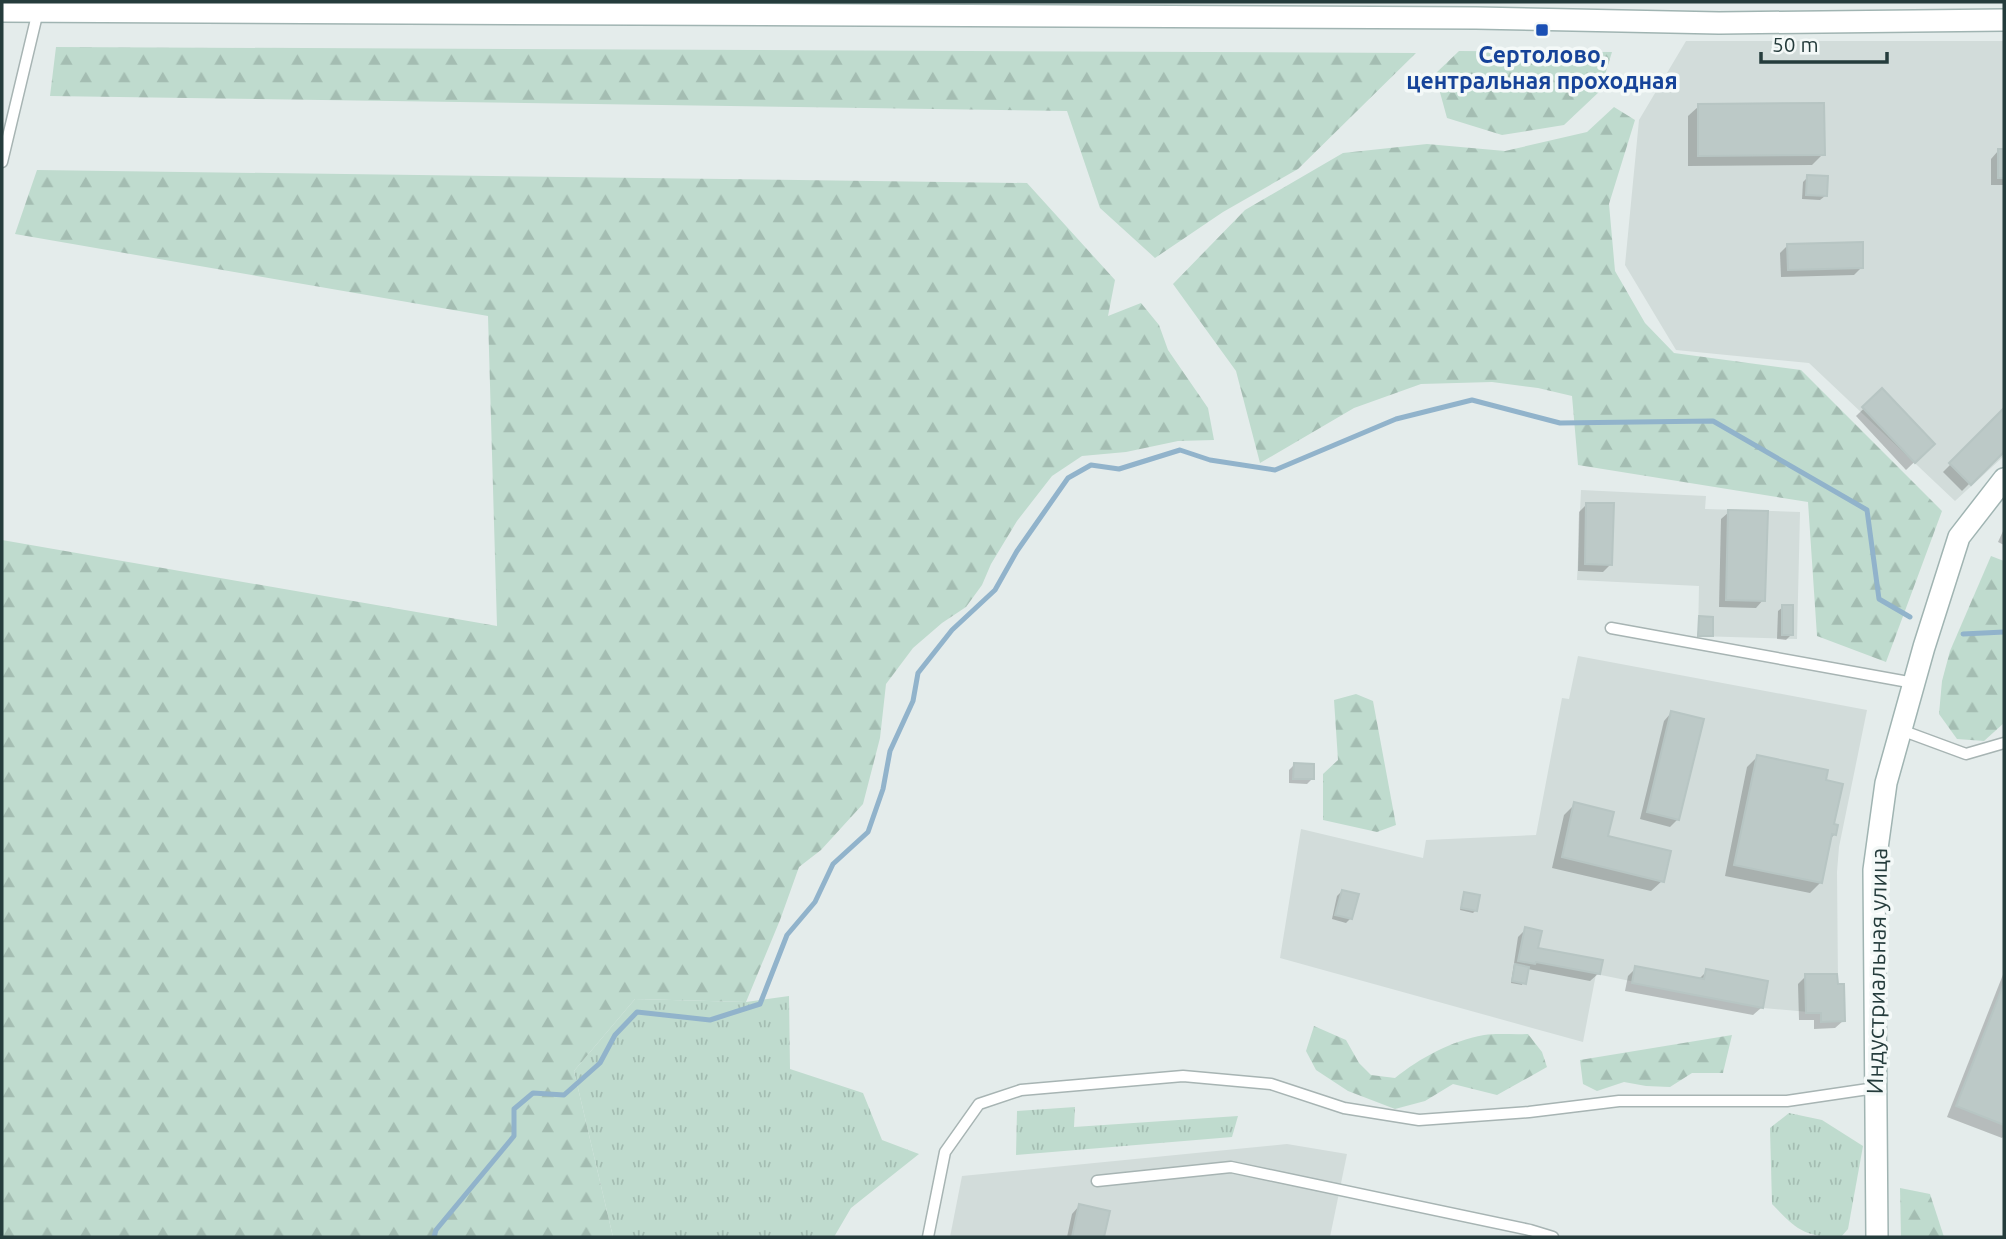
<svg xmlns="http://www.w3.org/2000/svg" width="2006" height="1239" viewBox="0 0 2006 1239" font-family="Ubuntu,sans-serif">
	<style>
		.built { fill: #d2dcda }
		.grass { fill: url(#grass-tufts) }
		.forest { fill: url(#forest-firs) }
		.shadow { fill: #0003 }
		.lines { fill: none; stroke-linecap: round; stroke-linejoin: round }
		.stream { stroke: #91b3cb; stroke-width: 5 }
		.building { fill: #bcc9c7; stroke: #b7c5c3; stroke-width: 2 }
		.lane-casing { stroke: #a7b4b3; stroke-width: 13 }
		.secondary-casing { stroke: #a0b4b2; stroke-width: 24 }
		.lane { stroke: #fff; stroke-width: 10 }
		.secondary { stroke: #fff; stroke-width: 21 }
		.transit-dot { fill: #1a4fb4; stroke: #f4f9f8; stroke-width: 2.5 }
		.labels { text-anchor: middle; stroke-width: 7; stroke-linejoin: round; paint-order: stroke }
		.transit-label { font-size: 23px; font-weight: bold; fill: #164399; stroke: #f4f9f8 }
		.street-label { font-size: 23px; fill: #253c3c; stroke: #f4f9f8 }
	</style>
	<defs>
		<pattern id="grass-tufts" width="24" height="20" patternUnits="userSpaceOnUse" patternTransform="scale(1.75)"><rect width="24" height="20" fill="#bfdbce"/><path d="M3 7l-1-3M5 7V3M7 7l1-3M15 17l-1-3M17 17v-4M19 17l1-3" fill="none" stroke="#a4bdb2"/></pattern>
		<pattern id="forest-firs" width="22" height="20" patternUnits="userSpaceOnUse" patternTransform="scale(1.75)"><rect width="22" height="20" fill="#bfdbce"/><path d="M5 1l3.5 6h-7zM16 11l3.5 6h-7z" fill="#a4bdb2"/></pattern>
	</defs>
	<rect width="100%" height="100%" fill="#e4eceb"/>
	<g class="built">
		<polygon points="1686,41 2004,41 2004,456 1955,501 1809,363 1676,350 1625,265 1639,120"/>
		<polygon points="1581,490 1706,496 1705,509 1800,512 1797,639 1698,636 1699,586 1577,580"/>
		<polygon points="1578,656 1867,710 1839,847 1837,872 1838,983 1844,984 1845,1021 1821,1022 1820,1013 1763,1008 1596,974 1583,1042 1280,958 1301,829 1423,858 1426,840 1536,835 1562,698 1569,699"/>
		<polygon points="1287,1144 1347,1154 1330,1237 950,1237 962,1176"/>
	</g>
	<g class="grass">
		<polygon points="789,996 790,1069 863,1093 882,1140 919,1154 851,1208 834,1237 613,1237 574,1071 635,999 746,1002"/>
		<polygon points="1075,1107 1074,1127 1238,1116 1232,1137 1016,1155 1017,1111"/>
		<path d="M1789,1113L1822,1120L1863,1146L1848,1229L1841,1237C1804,1237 1797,1230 1772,1204L1770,1128Z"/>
	</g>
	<g class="forest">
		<polygon points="56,47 1416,53 1298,169 1223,212 1155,258 1100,208 1067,111 50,96"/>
		<polygon points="1459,51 1612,52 1600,91 1564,125 1502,135 1447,118 1435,74"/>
		<polygon points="1614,107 1635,120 1609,204 1615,271 1645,323 1674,353 1801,370 1942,511 1886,662 1817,636 1808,502 1578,465 1572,396 1538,388 1492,382 1421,384 1354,408 1260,463 1236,371 1173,284 1245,210 1343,153 1427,144 1505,151 1587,132"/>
		<polygon points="37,170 1027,183 1115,280 1108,316 1141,303 1159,325 1168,350 1208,408 1214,440 1178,441 1126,452 1082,456 1052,476 1017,521 991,564 982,585 966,607 942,623 913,648 886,684 880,738 863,804 821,850 799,867 780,920 746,1002 635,999 574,1071 613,1237 2,1237 2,540 497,626 488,316 15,234"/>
		<polygon points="1991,556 2004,561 2004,723 1984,741 1957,739 1939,714 1942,681 1950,651"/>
		<polygon points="1356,694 1373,701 1396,825 1377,832 1323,820 1323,774 1338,760 1334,700"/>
		<path d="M1314,1026L1346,1040L1359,1063L1371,1075L1395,1078C1420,1058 1451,1041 1484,1035C1498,1033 1514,1035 1528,1034L1542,1052L1547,1067L1497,1095L1453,1084L1425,1101L1395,1109L1348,1091L1316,1070L1306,1051Z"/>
		<polygon points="1732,1035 1723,1073 1692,1073 1670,1087 1646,1086 1624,1082 1597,1091 1583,1084 1580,1060"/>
		<polygon points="1900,1188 1930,1194 1944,1237 1901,1237"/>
	</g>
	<g class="shadow">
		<polygon points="1699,106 1823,154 1812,165 1688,166 1688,116"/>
		<polygon points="1998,151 2004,151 2004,185 1991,185 1991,159"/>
		<polygon points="1808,177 1825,196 1820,200 1802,199 1803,182"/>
		<polygon points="1788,245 1861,268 1854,275 1781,277 1780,253"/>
		<polygon points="1882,391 1933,444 1906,470 1856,416"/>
		<polygon points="2004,411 2004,449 1962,491 1943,472"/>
		<polygon points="1587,504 1611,564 1603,572 1578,571 1579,512"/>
		<polygon points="1729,512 1763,600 1756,608 1719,607 1721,519"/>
		<polygon points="2004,529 2004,545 1998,542"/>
		<polygon points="1783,607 1791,635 1786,640 1777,639 1778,611"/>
		<polygon points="1700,618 1711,635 1709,637 1697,637"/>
		<polygon points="1671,713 1678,819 1670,827 1640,819 1664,721"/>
		<polygon points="1757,757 1824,781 1835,834 1829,840 1821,882 1810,893 1725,876 1747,767"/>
		<polygon points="1294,765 1312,779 1307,784 1289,783 1289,770"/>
		<polygon points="1575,804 1606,837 1662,881 1651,891 1552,868 1564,815"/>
		<polygon points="1342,891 1351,918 1346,923 1332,919 1337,896"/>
		<polygon points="1465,894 1475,911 1473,913 1460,910"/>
		<polygon points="1526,929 1536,949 1598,974 1590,981 1528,969 1522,985 1511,983 1518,937"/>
		<polygon points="1636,968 1699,979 1707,971 1761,1008 1753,1015 1625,991 1628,976"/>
		<polygon points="2004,972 2004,1136 2002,1138 1947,1117"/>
		<polygon points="1806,976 1843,1021 1835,1028 1814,1029 1814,1020 1799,1020 1798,984"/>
		<polygon points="1079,1206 1108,1212 1102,1237 1067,1237 1072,1214"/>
	</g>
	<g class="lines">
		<g class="stream">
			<polyline points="1963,634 2004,632"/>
			<polyline points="434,1237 436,1230 514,1136 514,1109 533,1093 564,1095 600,1063 615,1035 637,1012 710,1020 760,1004 787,935 815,902 833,864 868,832 883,789 890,751 913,701 918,673 952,630 995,590 1017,551 1068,478 1091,465 1119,469 1180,450 1210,460 1275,470 1396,419 1472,400 1560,423 1713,421 1867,510 1879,599 1910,617"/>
		</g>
	</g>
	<g class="building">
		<polygon points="1824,103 1825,155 1698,156 1698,104"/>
		<rect x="1998" y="149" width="6" height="29"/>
		<polygon points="1807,175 1828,176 1827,196 1806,195"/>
		<polygon points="1863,242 1863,268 1788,270 1787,244"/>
		<polygon points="1882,388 1935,444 1915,463 1862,407"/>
		<polygon points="2004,408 2004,452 1971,485 1949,463"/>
		<polygon points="1586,503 1614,503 1612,565 1585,564"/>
		<polygon points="1728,510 1768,511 1765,601 1726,600"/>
		<rect x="1782" y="605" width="11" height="30"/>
		<polygon points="1699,616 1713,617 1713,636 1698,636"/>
		<polygon points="1671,711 1704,719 1679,820 1647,812"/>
		<polygon points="1757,755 1828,770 1826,780 1843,784 1834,824 1838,825 1836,835 1832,834 1822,883 1734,865"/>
		<polygon points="1294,763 1314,764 1314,779 1293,779"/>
		<polygon points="1574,802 1614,812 1608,836 1671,851 1664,882 1562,857"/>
		<polygon points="1342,890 1359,894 1352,919 1335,915"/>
		<polygon points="1464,892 1480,895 1477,911 1461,908"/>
		<polygon points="1525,927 1542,931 1538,948 1603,960 1600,974 1536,962 1535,964 1518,961"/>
		<polygon points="1515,964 1529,967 1526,984 1512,981"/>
		<polygon points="1635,966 1704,979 1706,969 1768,981 1763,1008 1632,983"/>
		<polygon points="1805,974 1837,974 1838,984 1844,984 1845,1021 1821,1022 1821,1013 1806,1013"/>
		<polygon points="2004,983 2004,1125 1956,1106"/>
		<polygon points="1079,1204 1110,1211 1104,1237 1072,1237"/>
	</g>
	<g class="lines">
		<defs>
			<g id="lane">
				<polyline points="2,162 38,11"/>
				<polyline points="1611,628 1914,683"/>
				<polyline points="1901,730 1966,754 2004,743"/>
				<polyline points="1097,1181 1231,1167 1530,1230 1553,1237"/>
				<polyline points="928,1237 945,1152 979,1104 1021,1090 1183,1076 1271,1084 1344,1108 1419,1120 1529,1112 1619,1101 1787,1101 1875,1088"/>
			</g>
			<g id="secondary">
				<polyline points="2,11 1476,18 1719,23 2004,20"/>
				<polyline points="1877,1237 1874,870 1886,783 1924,647 1959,537 2004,479"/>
			</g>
		</defs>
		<use href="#lane" class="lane-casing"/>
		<use href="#secondary" class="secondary-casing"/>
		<use href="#lane" class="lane"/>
		<use href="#secondary" class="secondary"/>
	</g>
	<rect class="transit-dot" x="1535" y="23" width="14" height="14" rx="3.5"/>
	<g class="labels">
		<g class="transit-label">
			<text x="1542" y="63">Сертолово,<tspan x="1542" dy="26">центральная проходная</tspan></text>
		</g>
		<g class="street-label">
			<text transform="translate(1877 971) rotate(-89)" y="8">Индустриальная улица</text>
		</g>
	</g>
	<rect width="2006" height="1239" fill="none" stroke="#253c3c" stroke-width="7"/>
	<path d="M1761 52v10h126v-10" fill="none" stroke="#253c3c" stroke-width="3.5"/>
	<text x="1772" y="52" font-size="21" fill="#253c3c" stroke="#f4f9f8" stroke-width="5" paint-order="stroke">50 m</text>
</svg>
